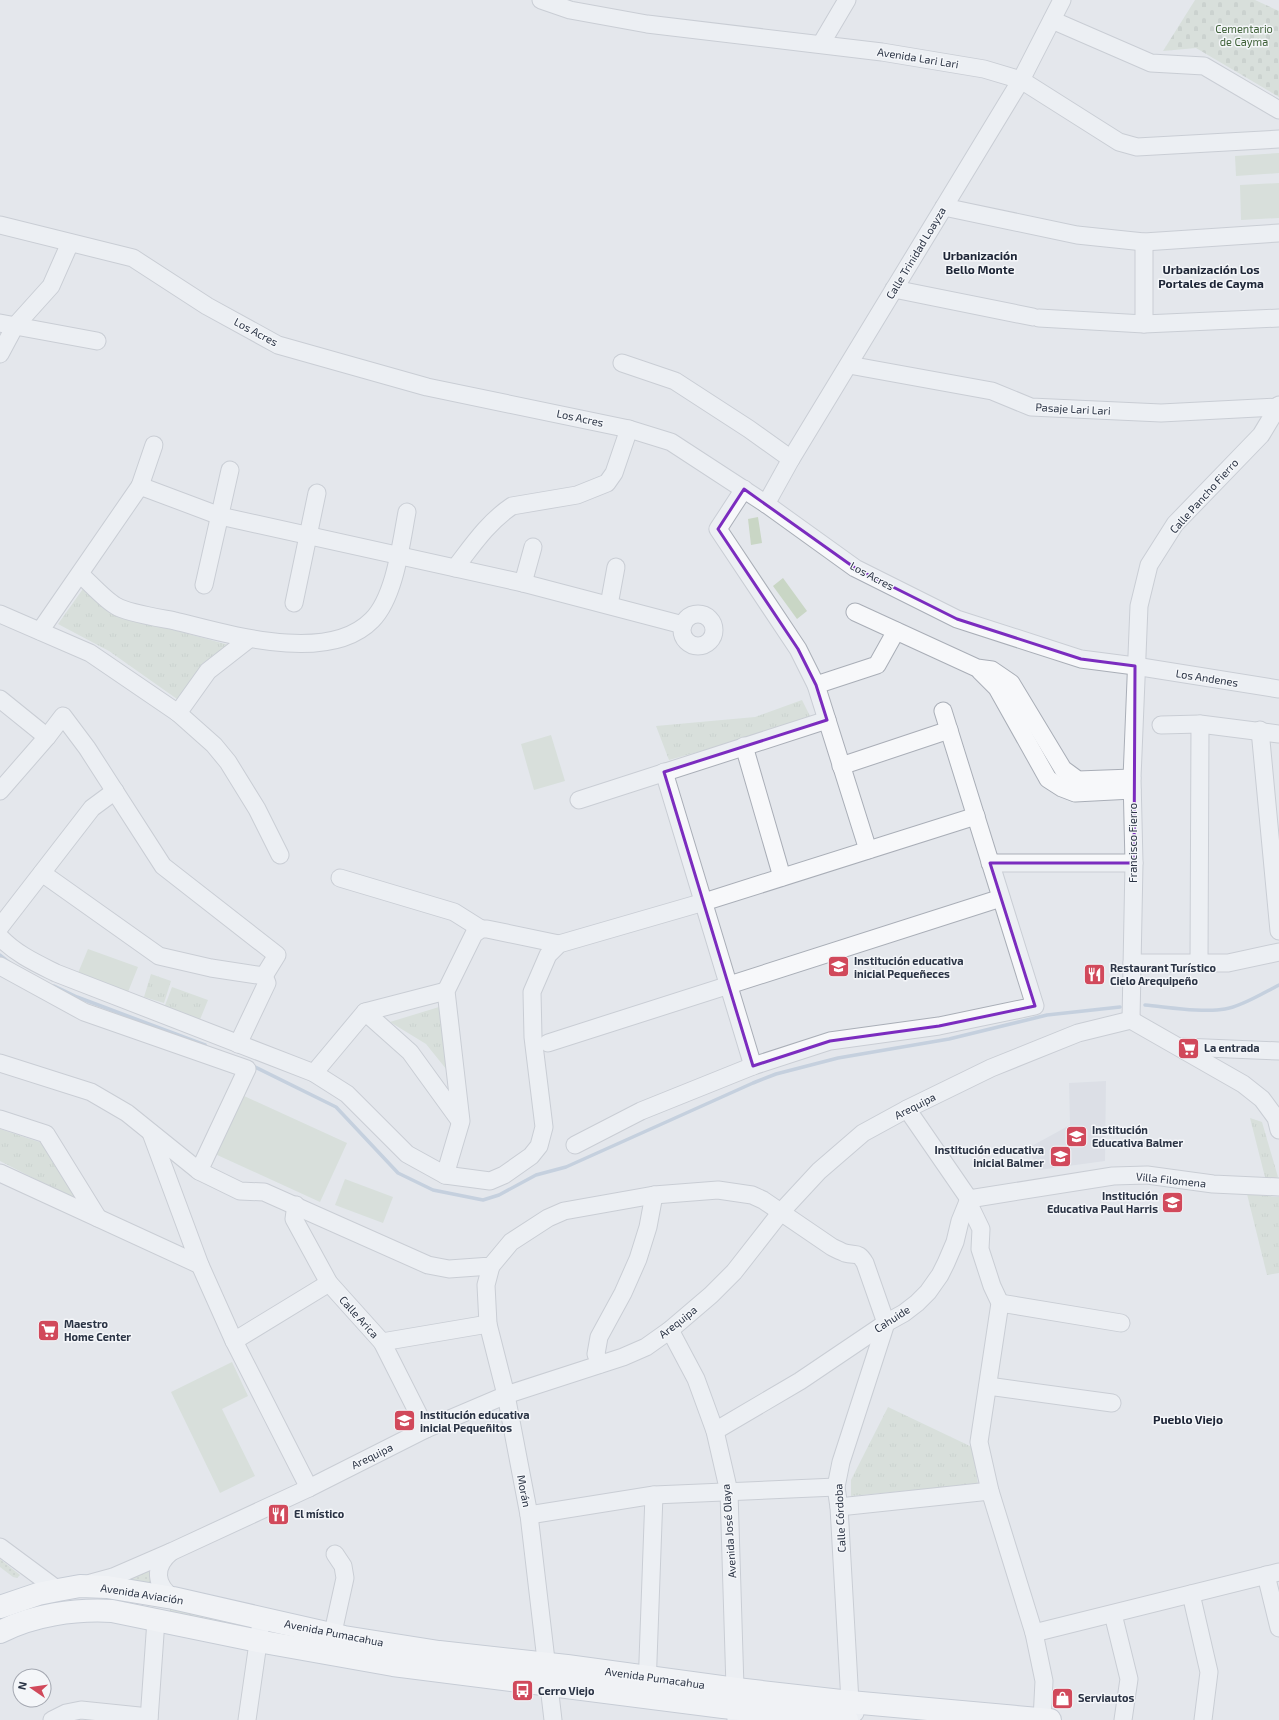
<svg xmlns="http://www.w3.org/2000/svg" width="1279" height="1720" viewBox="0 0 1279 1720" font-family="'Exo 2',sans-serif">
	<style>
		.built { fill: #d2d6de }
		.grass { fill: url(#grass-dots) }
		.cemetery { fill: url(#cemetery-stones) }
		.park { fill: url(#park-tufts) }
		.pitch { fill: #c9d6c5 }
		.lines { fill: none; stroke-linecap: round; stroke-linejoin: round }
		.stream { stroke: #9fb4cc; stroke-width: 3.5 }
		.minor-casing { stroke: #a9aeb7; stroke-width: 19 }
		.major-casing { stroke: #a3abb8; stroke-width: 24 }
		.minor { stroke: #f7f8fa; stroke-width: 17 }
		.major { stroke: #fff; stroke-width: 22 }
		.marked { fill: none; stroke: #7b2cbf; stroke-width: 3; stroke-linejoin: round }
		.labels { text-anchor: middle; stroke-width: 3; stroke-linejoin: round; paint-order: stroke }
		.park-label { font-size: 11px; fill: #3f6138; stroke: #f4f6f9 }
		.street-label { font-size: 11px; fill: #2b3445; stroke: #f4f6f9 }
		.poi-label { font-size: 11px; font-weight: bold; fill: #2b3445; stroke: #f4f6f9; text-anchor: start }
		.neighbourhood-label { font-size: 12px; font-weight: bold; fill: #1d2536; stroke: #f4f6f9 }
	</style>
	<defs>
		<pattern id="grass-dots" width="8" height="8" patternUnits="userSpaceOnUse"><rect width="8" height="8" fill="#c9d6c5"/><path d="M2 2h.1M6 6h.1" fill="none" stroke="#adb8ab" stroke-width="1.8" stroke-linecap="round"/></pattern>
		<pattern id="cemetery-stones" width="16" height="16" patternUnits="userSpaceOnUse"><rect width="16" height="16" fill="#c9d6c5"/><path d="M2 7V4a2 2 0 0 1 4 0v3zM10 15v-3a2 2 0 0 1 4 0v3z" fill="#adb8ab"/></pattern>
		<pattern id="park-tufts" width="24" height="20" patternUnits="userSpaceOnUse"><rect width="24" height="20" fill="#c9d6c5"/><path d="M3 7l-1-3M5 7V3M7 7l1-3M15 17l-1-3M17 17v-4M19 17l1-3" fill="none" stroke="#adb8ab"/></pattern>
	</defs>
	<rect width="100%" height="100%" fill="#e4e7ec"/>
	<polygon class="built" points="1106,1081 1105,1161 1039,1170 1028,1148 1070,1125 1069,1083"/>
	<g class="grass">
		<polygon points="0,1559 20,1575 17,1578 13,1577 0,1567"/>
		<polygon points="148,1567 151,1585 122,1580"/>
		<polygon points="171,1604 249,1621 253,1629 169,1616"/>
	</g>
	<polygon class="cemetery" points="1195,0 1255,0 1279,11 1279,97 1196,48 1163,51"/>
	<g class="park">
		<polygon points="85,586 108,612 229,645 203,663 177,699 109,651 58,624"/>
		<polygon points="802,700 812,720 669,760 656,726 755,717"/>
		<polygon points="151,974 171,981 164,1003 144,997"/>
		<polygon points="172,987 208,1000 199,1022 164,1008"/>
		<polygon points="439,1007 455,1080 426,1044 390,1022"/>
		<polygon points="1250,1118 1262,1122 1278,1177 1266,1181"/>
		<polygon points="0,1129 42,1143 82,1203 0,1161"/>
		<polygon points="1247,1194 1279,1197 1279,1273 1267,1275"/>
		<polygon points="888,1407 972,1447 978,1484 851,1496 851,1480"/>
	</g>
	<g class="pitch">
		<polygon points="1279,153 1279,173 1236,176 1235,156"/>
		<polygon points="1279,183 1279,218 1241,220 1240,185"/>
		<polygon points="758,517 762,543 751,545 748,519"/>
		<polygon points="783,578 807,611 797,619 773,586"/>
		<polygon points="551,735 565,781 534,790 521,744"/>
		<polygon points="88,949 138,967 128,992 78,973"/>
		<polygon points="242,1095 347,1143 320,1202 215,1154"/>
		<polygon points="345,1179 393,1197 383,1223 335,1205"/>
		<polygon points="232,1362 248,1396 222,1409 255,1476 220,1493 171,1392"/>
	</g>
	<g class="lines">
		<g class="stream">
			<polyline points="0,955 10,963"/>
			<polyline points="54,986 77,997 205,1045"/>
			<path d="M1145,1005C1168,1007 1203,1013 1225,1009C1241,1007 1265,992 1279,985"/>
			<polyline points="251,1065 336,1107 398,1173 433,1190 483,1200 499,1195 536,1175 566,1167 753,1083 776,1074 838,1058 949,1039 1047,1015 1120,1007"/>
		</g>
		<defs>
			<g id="minor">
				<polyline points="541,0 570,10 647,24 882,52 984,69 1021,80 1119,142 1137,147 1279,139"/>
				<polyline points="1052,20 1151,63 1204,66 1279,110"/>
				<polyline points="821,44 847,0"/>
				<polyline points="944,207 1077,235 1144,242 1279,233"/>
				<polyline points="0,225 133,258 207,306 278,345 427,387 629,429 671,442 766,504 855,568 957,619 1081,659 1135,666 1279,689"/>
				<polyline points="894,289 1033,317"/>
				<polyline points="1039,318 1144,324 1279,318"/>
				<polyline points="0,323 97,341"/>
				<polyline points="1144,324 1144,242"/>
				<polyline points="0,354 15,326 51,286 70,243"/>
				<polyline points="622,363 675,381 749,429 791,459"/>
				<polyline points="849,365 992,391 1031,407 1161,413 1279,407"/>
				<polyline points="140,486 154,445"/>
				<polyline points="744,489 718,529 798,649 816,685 868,850"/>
				<polyline points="766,504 791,459 1021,80 1062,0"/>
				<path d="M455,568C472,546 488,522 512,506L577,495L607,483L614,473L629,429"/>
				<path d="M80,574C90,583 105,600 116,606C127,613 160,618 175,621C228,634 328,665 372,620C395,597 401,543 407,512"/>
				<polyline points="523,583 533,547"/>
				<polyline points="204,585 230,470"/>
				<polyline points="294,603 317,493"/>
				<polyline points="609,605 616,567"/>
				<polyline points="855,612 977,668 992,670 1011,683 1063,769 1078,780 1132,778"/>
				<polyline points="0,614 90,653 178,713 214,745 228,762 257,809 280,855"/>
				<circle cx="698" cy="630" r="16"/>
				<polyline points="40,631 140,486 220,516 523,583 683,625"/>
				<polyline points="980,671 997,688 1048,779 1062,788 1075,793 1132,790"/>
				<polyline points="816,685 877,665 896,631"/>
				<polyline points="0,699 47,737"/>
				<polyline points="178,713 208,671 249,639"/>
				<polyline points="1161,725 1200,724 1279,734"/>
				<polyline points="1260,730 1279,931"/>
				<polyline points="744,746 782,877"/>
				<polyline points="841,766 949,730"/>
				<polyline points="664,772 753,1066"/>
				<polyline points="0,791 47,737 63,716 87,748 163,866 277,955 264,976"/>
				<polyline points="579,800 827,720"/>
				<polyline points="990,863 1134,863"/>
				<polyline points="42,873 159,956 211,968 264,976"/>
				<polyline points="340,878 454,912 481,929"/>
				<polyline points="0,927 92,808 115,791"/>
				<path d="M0,937C16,954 36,963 56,973L314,1073L347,1094L407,1154L445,1175L490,1181L504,1175L531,1156L539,1146L544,1127L533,1037L532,992L548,955L559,944L704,902L976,816"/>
				<polyline points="1132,963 1228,963 1279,952"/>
				<polyline points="1199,963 1200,724"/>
				<polyline points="0,966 84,1012 247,1069 199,1171"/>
				<polyline points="365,1012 410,1052 460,1121"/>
				<polyline points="1131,1020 1134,863 1132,778 1139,606 1149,565 1175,524 1261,435 1279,405"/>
				<polyline points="1131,1020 1243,1084 1262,1099 1276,1118 1279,1130"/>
				<polyline points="548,1043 1001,898"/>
				<polyline points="238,1044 267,983 264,976"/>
				<polyline points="1183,1047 1279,1051"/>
				<path d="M0,1063L91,1092L127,1113L199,1171L240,1191L264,1192L428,1265L449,1269L491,1266L511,1242L548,1218L564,1211L654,1195L718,1190L752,1195L763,1200L832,1247C836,1249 840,1251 845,1253C856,1256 858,1251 865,1263L886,1323"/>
				<polyline points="314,1073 365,1012 446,991"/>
				<polyline points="907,1109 969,1199"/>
				<polyline points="0,1119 46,1134 98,1218"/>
				<polyline points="151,1133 200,1265 234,1341 309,1488"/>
				<polyline points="575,1145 641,1111 753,1066 830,1041 939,1026 1035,1006 943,711"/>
				<polyline points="0,1173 200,1265"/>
				<polyline points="445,1175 461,1121 446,991 474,934 481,929 487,929 559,944"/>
				<polyline points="969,1199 1113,1176 1147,1175 1213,1184 1279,1187"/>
				<polyline points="968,1202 981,1229 980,1249 992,1286 1000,1303 979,1442 990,1491 1034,1633 1044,1681 1042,1720"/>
				<polyline points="296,1205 294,1219 329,1283 382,1342 426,1429"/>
				<polyline points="491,1266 486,1285 488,1324 506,1395 529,1515 553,1720"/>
				<polyline points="1000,1303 1121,1323"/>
				<polyline points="670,1330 696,1379 715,1431 729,1492 736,1720"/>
				<polyline points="234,1341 329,1283"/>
				<polyline points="382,1342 488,1324"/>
				<polyline points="600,1364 596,1354 599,1337 623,1293 638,1259 648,1227 654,1195"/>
				<polyline points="988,1386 1112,1403"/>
				<polyline points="715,1431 800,1381 886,1323 904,1313 917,1303 928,1292 940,1275 946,1263 955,1242 960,1221 969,1199"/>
				<polyline points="839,1507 990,1491"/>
				<polyline points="529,1515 654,1495 836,1487"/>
				<polyline points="0,1547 58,1590"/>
				<path d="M171,1552C153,1567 155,1585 173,1598"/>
				<polyline points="1266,1575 1279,1628"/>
				<polyline points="91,1583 113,1577 173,1551 309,1488 426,1429 506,1395 623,1357 646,1347 670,1330 711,1295 734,1272 781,1212 819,1171 863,1133 907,1109 991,1068 1078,1033 1131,1020"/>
				<polyline points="1191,1594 1209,1672 1203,1720"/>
				<polyline points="1113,1614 1129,1679 1123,1720"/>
				<polyline points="1034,1633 1279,1572"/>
				<polyline points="330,1646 345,1578 343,1566 335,1554"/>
				<polyline points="647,1688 654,1495"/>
				<polyline points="855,1713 850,1702 839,1507 836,1487 841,1462 886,1323"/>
				<polyline points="52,1720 66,1713 81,1710 149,1717"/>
				<polyline points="149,1720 156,1620"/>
				<polyline points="247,1720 260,1629"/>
			</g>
			<g id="major">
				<polyline points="0,1607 38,1594 58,1590 80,1586 107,1587 173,1598 344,1637 439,1652 567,1666 736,1689 850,1702 1050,1720"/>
				<path d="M0,1632C33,1615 74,1609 112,1611L258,1641L393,1665L723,1707L847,1720"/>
			</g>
		</defs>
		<use href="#minor" class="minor-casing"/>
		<use href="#major" class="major-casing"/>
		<use href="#minor" class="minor"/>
		<use href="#major" class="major"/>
	</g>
	<path d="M0 0H1279V1720H0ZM744,489L855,568L957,619L1081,659L1135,666L1134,863H990L1035,1006L939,1026L830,1041L753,1066L664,772L827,720L816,685L798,649L718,529Z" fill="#e4e7ec" fill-opacity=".55" fill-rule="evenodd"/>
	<path class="marked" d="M744,489L855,568L957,619L1081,659L1135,666L1134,863H990L1035,1006L939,1026L830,1041L753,1066L664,772L827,720L816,685L798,649L718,529Z"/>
	<defs>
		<symbol id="school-square" viewBox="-11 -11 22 22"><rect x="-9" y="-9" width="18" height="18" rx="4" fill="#d1495b" stroke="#f4f6f9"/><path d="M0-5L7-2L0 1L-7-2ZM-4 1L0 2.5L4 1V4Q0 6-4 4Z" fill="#fff"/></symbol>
		<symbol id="restaurant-square" viewBox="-11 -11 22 22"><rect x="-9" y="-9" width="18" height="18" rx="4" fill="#d1495b" stroke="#f4f6f9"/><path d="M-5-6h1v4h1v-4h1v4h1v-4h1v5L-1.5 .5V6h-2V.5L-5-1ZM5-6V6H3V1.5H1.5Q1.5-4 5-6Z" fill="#fff"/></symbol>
		<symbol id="supermarket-square" viewBox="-11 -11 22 22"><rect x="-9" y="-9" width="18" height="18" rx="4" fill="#d1495b" stroke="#f4f6f9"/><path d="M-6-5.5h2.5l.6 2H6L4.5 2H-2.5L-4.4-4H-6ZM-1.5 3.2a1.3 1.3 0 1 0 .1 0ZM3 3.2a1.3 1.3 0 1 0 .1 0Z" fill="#fff"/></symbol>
		<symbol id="bus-square" viewBox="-11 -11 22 22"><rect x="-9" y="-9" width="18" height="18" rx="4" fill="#d1495b" stroke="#f4f6f9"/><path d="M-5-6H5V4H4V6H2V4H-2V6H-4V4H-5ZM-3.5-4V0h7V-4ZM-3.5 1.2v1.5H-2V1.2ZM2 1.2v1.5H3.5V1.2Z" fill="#fff"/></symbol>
		<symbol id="shop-square" viewBox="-11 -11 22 22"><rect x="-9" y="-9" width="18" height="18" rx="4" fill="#d1495b" stroke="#f4f6f9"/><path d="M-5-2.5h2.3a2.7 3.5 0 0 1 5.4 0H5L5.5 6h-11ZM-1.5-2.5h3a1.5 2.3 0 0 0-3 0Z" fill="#fff"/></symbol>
	</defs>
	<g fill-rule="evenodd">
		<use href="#school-square" x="826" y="954" width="25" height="25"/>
		<use href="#restaurant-square" x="1082" y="962" width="25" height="25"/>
		<use href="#supermarket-square" x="1176" y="1036" width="25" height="25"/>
		<use href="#school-square" x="1064" y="1124" width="25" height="25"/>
		<use href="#school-square" x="1048" y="1144" width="25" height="25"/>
		<use href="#school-square" x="1160" y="1190" width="25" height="25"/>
		<use href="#supermarket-square" x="36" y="1318" width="25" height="25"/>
		<use href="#school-square" x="392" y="1408" width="25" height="25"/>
		<use href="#restaurant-square" x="266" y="1502" width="25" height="25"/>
		<use href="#bus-square" x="510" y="1678" width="25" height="25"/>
		<use href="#shop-square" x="1050" y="1686" width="25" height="25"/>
	</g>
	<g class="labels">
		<g class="park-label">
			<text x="1244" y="33">Cementario<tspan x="1244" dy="13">de Cayma</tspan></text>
		</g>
		<g class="street-label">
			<text transform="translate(918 58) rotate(9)" y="4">Avenida Lari Lari</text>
			<text transform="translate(916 253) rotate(-59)" y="4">Calle Trinidad Loayza</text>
			<text transform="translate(256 332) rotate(28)" y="4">Los Acres</text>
			<text transform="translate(1073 409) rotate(3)" y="4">Pasaje Lari Lari</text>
			<text transform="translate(580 418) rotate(12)" y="4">Los Acres</text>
			<text transform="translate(1204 496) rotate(-48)" y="4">Calle Pancho Fierro</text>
			<text transform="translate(872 576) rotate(28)" y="4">Los Acres</text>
			<text transform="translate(1207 678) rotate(9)" y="4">Los Andenes</text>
			<text transform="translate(1133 843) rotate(-90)" y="4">Francisco Fierro</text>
			<text transform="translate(915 1106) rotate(-27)" y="4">Arequipa</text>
			<text transform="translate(1171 1180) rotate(6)" y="4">Villa Filomena</text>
			<text transform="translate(359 1317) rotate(48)" y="4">Calle Arica</text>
			<text transform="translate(892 1319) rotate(-33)" y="4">Cahuide</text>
			<text transform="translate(678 1322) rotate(-38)" y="4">Arequipa</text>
			<text transform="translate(372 1456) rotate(-26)" y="4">Arequipa</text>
			<text transform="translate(524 1491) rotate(79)" y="4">Morán</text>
			<text transform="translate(840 1518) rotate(-93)" y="4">Calle Córdoba</text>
			<text transform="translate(729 1531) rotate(-94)" y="4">Avenida José Olaya</text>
			<text transform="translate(142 1594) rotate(9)" y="4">Avenida Aviación</text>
			<text transform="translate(334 1633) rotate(11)" y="4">Avenida Pumacahua</text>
			<text transform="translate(655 1678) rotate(8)" y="4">Avenida Pumacahua</text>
		</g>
		<g class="poi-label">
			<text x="854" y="965">Institución educativa<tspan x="854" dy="13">inicial Pequeñeces</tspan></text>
			<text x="1110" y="972">Restaurant Turístico<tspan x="1110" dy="13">Cielo Arequipeño</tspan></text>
			<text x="1204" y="1052">La entrada</text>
			<text x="1092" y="1134">Institución<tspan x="1092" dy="13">Educativa Balmer</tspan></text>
			<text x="1044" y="1154" text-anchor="end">Institución educativa<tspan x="1044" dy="13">inicial Balmer</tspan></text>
			<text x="1158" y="1200" text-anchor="end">Institución<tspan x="1158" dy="13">Educativa Paul Harris</tspan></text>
			<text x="64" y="1328">Maestro<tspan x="64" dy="13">Home Center</tspan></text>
			<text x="420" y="1419">Institución educativa<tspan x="420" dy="13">inicial Pequeñitos</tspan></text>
			<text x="294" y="1518">El místico</text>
			<text x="538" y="1695">Cerro Viejo</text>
			<text x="1078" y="1702">Serviautos</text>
		</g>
		<g class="neighbourhood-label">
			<text x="980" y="260">Urbanización<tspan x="980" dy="14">Bello Monte</tspan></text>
			<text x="1211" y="274">Urbanización Los<tspan x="1211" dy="14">Portales de Cayma</tspan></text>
			<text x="1188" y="1424">Pueblo Viejo</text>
		</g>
	</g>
	<g transform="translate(32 1688) rotate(283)"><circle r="19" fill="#f4f6f9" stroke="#a4a8b1"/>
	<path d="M0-3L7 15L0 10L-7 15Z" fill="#d1495b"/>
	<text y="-6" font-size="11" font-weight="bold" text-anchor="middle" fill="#2b3445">N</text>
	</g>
</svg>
